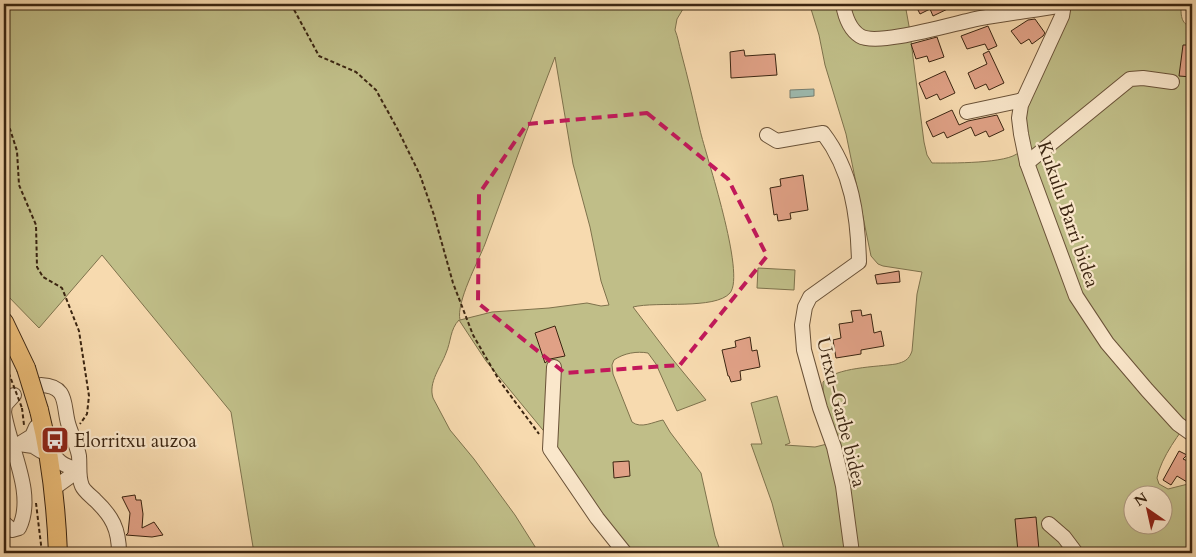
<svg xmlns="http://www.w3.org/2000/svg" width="1196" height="557" viewBox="0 0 1196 557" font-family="Cardo,serif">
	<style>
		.green { fill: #c0be88; stroke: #7e724c; fill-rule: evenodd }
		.water { fill: #9dbaaf; stroke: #767e70 }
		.building { fill: #e0a186; stroke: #3b2511 }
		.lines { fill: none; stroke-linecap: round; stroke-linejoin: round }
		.minor-casing { stroke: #6a5238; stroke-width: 16 }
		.major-casing { stroke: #3b2511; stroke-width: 20 }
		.path { stroke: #3b2511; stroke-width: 2; stroke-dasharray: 4 2.5; stroke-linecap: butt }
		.minor { stroke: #fae7cb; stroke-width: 14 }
		.major { stroke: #ecbd78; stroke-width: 18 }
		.major-bridge-casing { stroke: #3b2511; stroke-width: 20; stroke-linecap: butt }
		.path-bridge { stroke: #3b2511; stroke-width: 2; stroke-dasharray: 4 2.5; stroke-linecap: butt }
		.major-bridge { stroke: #ecbd78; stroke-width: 18 }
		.marked { fill: none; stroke: #c2185b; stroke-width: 4; stroke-dasharray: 10 6; stroke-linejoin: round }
		.labels { text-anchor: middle; stroke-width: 4.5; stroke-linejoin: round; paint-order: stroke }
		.street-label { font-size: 19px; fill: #3b2511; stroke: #fae7cb }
		.poi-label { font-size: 19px; fill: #3b2511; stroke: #fae7cb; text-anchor: start }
	</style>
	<rect width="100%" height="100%" fill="#f7daaf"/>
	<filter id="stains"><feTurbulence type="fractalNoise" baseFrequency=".004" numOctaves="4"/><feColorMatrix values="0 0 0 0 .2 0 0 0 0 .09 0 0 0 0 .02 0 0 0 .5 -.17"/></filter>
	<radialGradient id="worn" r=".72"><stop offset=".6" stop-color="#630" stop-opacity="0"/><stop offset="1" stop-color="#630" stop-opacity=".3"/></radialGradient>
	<g class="green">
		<path d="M4,4H686L677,19L675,30C678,37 679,45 681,52C688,78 694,104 700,130C706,156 746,274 730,293C715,310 657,301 633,307L674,361L706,400L677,411L656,364L648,353C637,351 624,353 614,360L612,365L613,374L632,422C641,429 653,422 663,420L670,432L701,473L715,536L721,553H630L552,441L486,361L459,320C450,329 451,342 446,353C441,367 428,382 433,398L450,430L474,459L515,515L539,553H254L231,412L102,255L39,328L4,292ZM555,57L573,164L590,227L601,281L609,305L601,306L587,303L549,308L492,312L460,320C456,302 478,262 485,244C508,181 531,119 555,57Z"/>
		<path d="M813,4H905L909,26L924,142L927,155L932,163C949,163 1009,164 1019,152L1017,127L1062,4H1181C1181,14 1180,24 1192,27V416C1180,433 1161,457 1157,478L1159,484L1168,489L1192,483V551L1189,553H785L772,503L751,444H762L751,403L777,396L790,443L785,445L815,447L827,444L834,430L823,395V382C835,367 877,367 896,364C904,362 909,360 912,351L917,294L922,272L883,266L878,264L871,256L846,134L825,65L819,35L811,9ZM1134,494H1164V524H1134Z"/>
		<polygon points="758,268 795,270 794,290 757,288"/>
	</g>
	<polygon class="water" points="814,89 814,96 790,98 790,90"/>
	<g class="building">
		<polygon points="915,4 958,4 933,16 930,9 920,14"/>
		<polygon points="1035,19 1045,33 1043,36 1032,44 1029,39 1021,44 1011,31 1028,20"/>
		<polygon points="988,26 997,46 988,50 985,44 967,49 961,36"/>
		<polygon points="937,37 944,57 929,62 927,56 916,59 911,44"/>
		<polygon points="1183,45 1192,45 1192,77 1179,76"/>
		<polygon points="744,50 745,56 775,54 777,75 731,78 730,52"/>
		<polygon points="989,51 1004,83 989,90 986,84 975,89 968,73 987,64 983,54"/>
		<polygon points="945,71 955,93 940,100 937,94 926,99 919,83"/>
		<polygon points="952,110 959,125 968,121 997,115 1004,130 989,137 986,131 975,136 971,127 947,138 944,132 933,137 926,122"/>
		<polygon points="803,175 808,210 790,213 791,219 778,221 777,214 774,215 770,188 781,186 780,179"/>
		<polygon points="899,271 900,282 877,284 875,275"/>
		<polygon points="861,310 862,316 871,314 874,333 881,331 884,346 861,350 861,354 836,358 833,340 841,338 839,324 853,322 851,311"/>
		<polygon points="555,326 565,356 550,359 545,363 535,333"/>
		<polygon points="750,337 752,351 757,350 760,367 740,371 741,380 731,382 729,376 728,376 722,350 736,347 735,341"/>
		<polygon points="1179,451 1187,455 1183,459 1192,463 1192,485 1177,476 1171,485 1163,480"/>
		<polygon points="629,461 630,476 614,478 613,462"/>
		<polygon points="135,495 136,500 141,500 143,514 142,528 154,522 163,535 152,537 126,535 128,533 130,513 122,497"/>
		<polygon points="1036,517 1039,550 1018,552 1015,519"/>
	</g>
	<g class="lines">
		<defs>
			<g id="minor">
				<path d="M843,4C845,16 849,29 860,36C878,47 958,22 981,18C1008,13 1036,10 1064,5"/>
				<polyline points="1064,4 1062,16 1021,105 1019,118 1021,134 1027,163 1076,296 1107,343 1147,390 1178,424 1192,434"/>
				<polyline points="967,112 1023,100"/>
				<path d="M767,135L777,141L823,133C852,171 858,216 859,262L810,297L805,307L802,325L804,350L820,408L834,447L843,486L852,553"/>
				<polyline points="1027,163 1130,79 1143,78 1172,82"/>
				<polyline points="554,367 550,449 597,518 625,553"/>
				<path d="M41,385C68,386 63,404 68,423C71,434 77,445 79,456C80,466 78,477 82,486C84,491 91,496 95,500C112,516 119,529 119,553"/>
				<polyline points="19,444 33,446 41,451"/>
				<polyline points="13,445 19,444 32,436 36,427"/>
				<path d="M47,446C59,462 59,464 79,470"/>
				<polyline points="54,488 79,470"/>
				<path d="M4,523L12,530L19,528C36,494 9,447 4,412L5,405L14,395"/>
				<polyline points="1049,524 1064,537 1076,553"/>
			</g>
			<g id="major">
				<polyline points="4,322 26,368"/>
				<path d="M39,410C51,457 56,505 58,553"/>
			</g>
		</defs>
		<use href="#minor" class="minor-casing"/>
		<use href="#major" class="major-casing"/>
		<g class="path">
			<polyline points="291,4 319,56 356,72 376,90 398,130 420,175 434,215 453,283 473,335 499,380 539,434"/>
			<polyline points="4,124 10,129 17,151 19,185 36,225 37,267 43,277 62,288 79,331 89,396 87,414 80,424"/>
			<polyline points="4,361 11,379"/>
			<polyline points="22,408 24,425"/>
			<polyline points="36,503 42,553"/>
		</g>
		<use href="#minor" class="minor"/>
		<use href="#major" class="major"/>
		<defs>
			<polyline id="major-bridge" points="26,368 39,410"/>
		</defs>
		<use href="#major-bridge" class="major-bridge-casing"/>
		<polyline class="path-bridge" points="11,379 22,408"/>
		<use href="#major-bridge" class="major-bridge"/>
	</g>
	<path class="marked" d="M647,113L728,179L767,256L680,365L565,373L478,303L479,194L527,124Z"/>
	<defs>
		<symbol id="bus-square" viewBox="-11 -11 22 22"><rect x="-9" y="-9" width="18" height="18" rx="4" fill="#8f2418" stroke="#fae7cb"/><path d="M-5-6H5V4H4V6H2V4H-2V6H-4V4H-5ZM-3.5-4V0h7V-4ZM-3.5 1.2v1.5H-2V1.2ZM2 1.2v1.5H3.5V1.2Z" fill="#fff"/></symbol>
	</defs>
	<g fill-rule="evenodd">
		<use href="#bus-square" x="39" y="424" width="32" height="32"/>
	</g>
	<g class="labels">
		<g class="street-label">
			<text transform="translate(1069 214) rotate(71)" y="7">Kukulu Barri bidea</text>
			<text transform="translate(842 412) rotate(76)" y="7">Urtxu-Garbe bidea</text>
		</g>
		<g class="poi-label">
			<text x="74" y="447">Elorritxu auzoa</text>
		</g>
	</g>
	<rect width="1196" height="557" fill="none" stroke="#f7daaf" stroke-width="20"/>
	<rect x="5" y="5" width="1186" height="547" fill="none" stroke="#3b2511" stroke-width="2.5"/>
	<rect x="10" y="10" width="1176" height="537" fill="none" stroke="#3b2511"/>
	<g transform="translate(1148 510) rotate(326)"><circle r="24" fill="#fae7cb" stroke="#ae9981"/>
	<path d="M0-4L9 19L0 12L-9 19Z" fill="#8f2418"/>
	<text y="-8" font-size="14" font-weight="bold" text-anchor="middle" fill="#3b2511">N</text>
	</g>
	<rect width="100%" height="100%" filter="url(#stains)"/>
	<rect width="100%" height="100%" fill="url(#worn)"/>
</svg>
